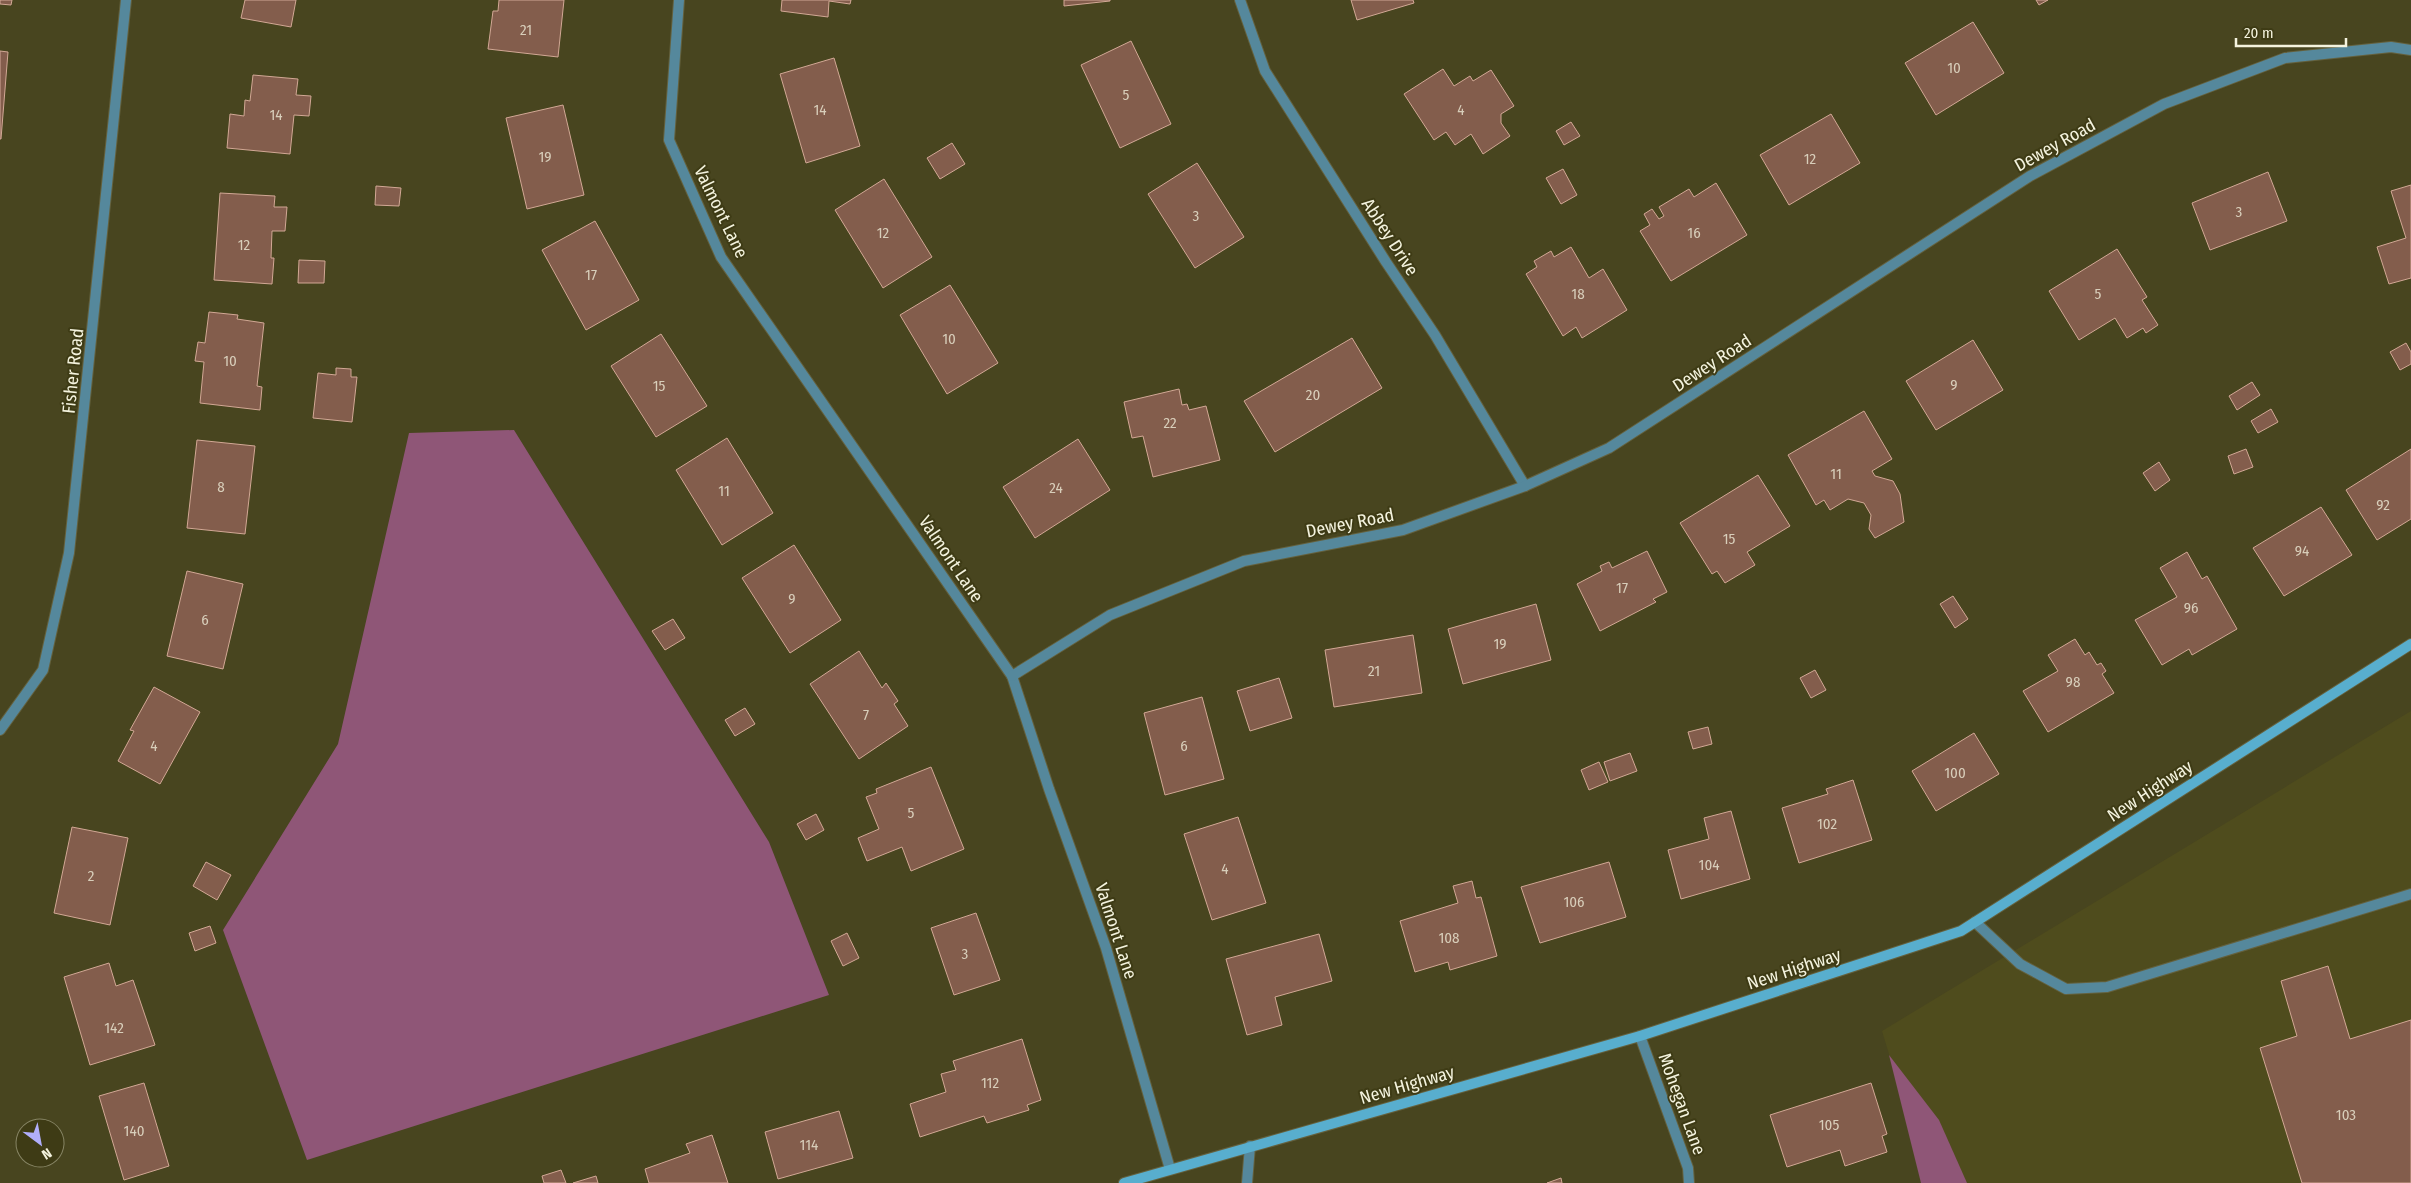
<svg xmlns="http://www.w3.org/2000/svg" width="2411" height="1183" viewBox="0 0 2411 1183" font-family="'Fira Sans Condensed',sans-serif">
	<style>
		.built { fill: #4f4c1d }
		.green { fill: #8f5677 }
		.building { fill: #835d4c; stroke: #d2a895 }
		.lines { fill: none; stroke-linecap: round; stroke-linejoin: round }
		.lane-casing { stroke: #64613e; stroke-width: 12 }
		.street-casing { stroke: #64613e; stroke-width: 12 }
		.secondary-casing { stroke: #64613e; stroke-width: 12 }
		.lane { stroke: #55889c; stroke-width: 10 }
		.street { stroke: #55889c; stroke-width: 10 }
		.secondary { stroke: #58aece; stroke-width: 10 }
		.labels { text-anchor: middle; stroke-width: 4; stroke-linejoin: round; paint-order: stroke }
		.number-label { font-size: 15px; fill: #d8ceba }
		.street-label { font-size: 18px; fill: #f4f3de; stroke: #3e3b15 }
	</style>
	<rect width="100%" height="100%" fill="#48451f"/>
	<polygon class="built" points="2411,711 2411,1183 1928,1183 1882,1031"/>
	<g class="green">
		<polygon points="514,430 769,842 829,995 307,1160 223,930 338,744 409,433"/>
		<polygon points="1889,1055 1939,1120 1967,1183 1921,1183"/>
	</g>
	<g class="building">
		<polygon points="0,0 12,0 11,5 0,4"/>
		<polygon points="245,0 296,0 291,27 241,18"/>
		<polygon points="499,0 564,0 558,57 488,49 493,11 498,11"/>
		<polygon points="782,0 851,0 850,4 829,1 828,17 781,11"/>
		<polygon points="1064,0 1110,0 1110,1 1064,6"/>
		<polygon points="1351,0 1413,0 1414,3 1357,20"/>
		<polygon points="2036,0 2048,0 2039,5"/>
		<polygon points="1973,22 2004,73 1936,115 1905,63"/>
		<polygon points="1131,41 1171,124 1120,148 1081,65"/>
		<polygon points="0,51 8,52 1,139 0,139"/>
		<polygon points="834,58 860,146 806,163 780,74"/>
		<polygon points="1443,69 1454,86 1470,76 1473,81 1491,70 1514,106 1501,114 1501,123 1510,136 1483,154 1471,134 1455,145 1446,132 1434,140 1404,94"/>
		<polygon points="253,75 298,79 296,95 311,96 309,116 294,115 290,154 227,148 230,114 244,116 245,100 250,101"/>
		<polygon points="563,105 584,195 527,209 506,118"/>
		<polygon points="1831,114 1860,163 1789,205 1760,155"/>
		<polygon points="1571,122 1580,136 1564,145 1556,131"/>
		<polygon points="952,143 965,164 940,179 927,158"/>
		<polygon points="1197,163 1244,237 1195,268 1148,194"/>
		<polygon points="1563,169 1577,195 1561,204 1546,178"/>
		<polygon points="2268,172 2287,221 2210,250 2192,203"/>
		<polygon points="884,179 932,257 883,288 835,210"/>
		<polygon points="1716,183 1747,235 1671,281 1640,231 1650,225 1644,214 1652,209 1659,219 1664,216 1659,207 1689,189 1694,197"/>
		<polygon points="2411,185 2411,278 2389,284 2377,247 2406,238 2391,191"/>
		<polygon points="376,186 401,188 399,206 375,205"/>
		<polygon points="220,193 275,196 274,207 287,207 285,231 272,231 271,258 274,258 272,284 214,280"/>
		<polygon points="595,221 639,300 586,330 542,250"/>
		<polygon points="1571,247 1589,278 1603,269 1627,310 1582,338 1576,327 1563,336 1526,274 1537,267 1534,261 1551,251 1554,257"/>
		<polygon points="2117,249 2147,297 2142,300 2158,325 2146,333 2143,328 2127,338 2115,318 2079,340 2049,291"/>
		<polygon points="299,260 325,261 324,283 298,283"/>
		<polygon points="950,285 998,363 947,394 900,315"/>
		<polygon points="209,312 238,315 237,319 264,323 257,386 262,387 260,410 200,403 204,362 195,361 198,342 205,343"/>
		<polygon points="661,334 707,406 656,437 611,366"/>
		<polygon points="1352,338 1382,388 1275,452 1244,401"/>
		<polygon points="1973,340 2003,390 1936,430 1906,381"/>
		<polygon points="2406,343 2411,352 2411,364 2400,370 2390,352"/>
		<polygon points="336,368 351,369 351,377 357,377 352,422 313,418 318,373 336,375"/>
		<polygon points="2252,382 2260,395 2237,410 2229,396"/>
		<polygon points="1179,389 1182,405 1187,404 1189,410 1206,406 1220,460 1153,477 1143,436 1132,438 1124,402"/>
		<polygon points="2271,409 2278,422 2258,433 2251,421"/>
		<polygon points="1864,411 1892,459 1872,471 1875,476 1893,481 1900,494 1904,522 1875,538 1869,529 1871,515 1864,503 1848,499 1830,510 1824,500 1816,505 1788,455"/>
		<polygon points="727,438 773,513 722,545 676,470"/>
		<polygon points="1078,439 1110,490 1035,538 1003,487"/>
		<polygon points="197,440 255,446 245,534 187,528"/>
		<polygon points="2246,449 2253,467 2234,474 2228,456"/>
		<polygon points="2411,449 2411,519 2377,540 2346,490"/>
		<polygon points="2159,462 2170,480 2155,491 2143,473"/>
		<polygon points="1758,475 1790,526 1747,552 1755,565 1725,583 1717,571 1712,574 1680,523"/>
		<polygon points="2321,507 2352,555 2284,596 2253,548"/>
		<polygon points="794,545 841,620 790,653 742,578"/>
		<polygon points="1647,551 1667,592 1653,599 1656,602 1600,631 1577,584 1602,571 1600,566 1609,562 1612,568"/>
		<polygon points="2187,552 2202,579 2207,576 2237,629 2192,655 2189,649 2162,665 2135,620 2177,597 2160,568"/>
		<polygon points="187,571 243,584 223,669 167,656"/>
		<polygon points="1953,596 1968,619 1955,628 1940,604"/>
		<polygon points="1536,604 1551,660 1463,684 1448,629"/>
		<polygon points="673,619 685,638 665,650 652,631"/>
		<polygon points="1413,635 1422,693 1334,707 1325,650"/>
		<polygon points="2075,639 2085,655 2089,652 2097,665 2101,663 2106,671 2102,674 2114,693 2048,732 2023,691 2058,671 2048,655"/>
		<polygon points="859,651 882,688 886,683 898,701 894,704 908,726 859,759 810,684"/>
		<polygon points="1815,670 1826,690 1811,698 1800,678"/>
		<polygon points="1279,678 1292,718 1250,731 1237,691"/>
		<polygon points="154,687 200,712 160,784 118,761 134,731 130,730"/>
		<polygon points="1202,697 1224,779 1165,795 1144,713"/>
		<polygon points="745,708 755,724 735,736 725,720"/>
		<polygon points="1708,727 1712,744 1693,749 1688,732"/>
		<polygon points="1974,733 1999,774 1936,811 1912,771"/>
		<polygon points="1630,753 1637,771 1610,781 1604,762"/>
		<polygon points="1599,762 1608,782 1589,790 1581,770"/>
		<polygon points="931,767 964,849 911,871 902,847 867,861 858,838 879,829 866,797 877,793 876,789"/>
		<polygon points="1853,780 1872,840 1799,863 1782,808 1828,794 1826,789"/>
		<polygon points="1731,811 1750,879 1681,899 1668,850 1709,839 1704,818"/>
		<polygon points="816,814 824,830 806,840 797,824"/>
		<polygon points="1238,817 1266,903 1212,920 1184,834"/>
		<polygon points="72,827 128,838 110,925 54,913"/>
		<polygon points="206,862 231,875 217,900 193,886"/>
		<polygon points="1609,862 1626,917 1540,943 1521,887"/>
		<polygon points="1472,881 1476,898 1481,897 1497,956 1450,970 1448,962 1415,972 1400,921 1458,903 1453,886"/>
		<polygon points="976,913 1000,980 954,995 931,928"/>
		<polygon points="210,926 216,943 195,951 189,933"/>
		<polygon points="847,933 859,958 843,966 831,941"/>
		<polygon points="1319,934 1332,981 1275,997 1282,1025 1247,1035 1226,959"/>
		<polygon points="109,963 116,986 133,980 155,1045 90,1065 64,977"/>
		<polygon points="2328,966 2350,1039 2411,1020 2411,1183 2302,1183 2260,1048 2297,1036 2281,981"/>
		<polygon points="1022,1039 1041,1100 1027,1105 1029,1110 987,1123 984,1116 920,1137 910,1104 946,1092 941,1074 956,1070 953,1061"/>
		<polygon points="144,1083 169,1166 124,1180 99,1096"/>
		<polygon points="1871,1083 1887,1134 1882,1136 1887,1152 1845,1166 1840,1150 1787,1167 1770,1115"/>
		<polygon points="839,1111 853,1158 778,1179 765,1132"/>
		<polygon points="712,1135 728,1183 649,1183 645,1169 690,1153 686,1144"/>
		<polygon points="561,1170 566,1183 544,1183 542,1176"/>
		<polygon points="596,1176 598,1183 573,1183"/>
		<polygon points="1561,1178 1562,1183 1547,1183"/>
	</g>
	<g class="lines">
		<defs>
			<g id="lane">
				<polyline points="1975,922 2020,964 2066,989 2107,987 2411,894"/>
				<polyline points="1247,1183 1250,1146"/>
			</g>
			<g id="street">
				<polyline points="679,0 669,140 721,257 1012,676 1049,789 1106,948 1170,1169"/>
				<polyline points="1240,0 1265,71 1386,262 1435,335 1525,486"/>
				<polyline points="1012,676 1110,615 1244,561 1403,530 1525,486 1609,448 2030,176 2164,104 2285,58 2391,47 2411,50"/>
				<polyline points="0,730 43,670 69,553 126,0"/>
				<polyline points="1640,1036 1688,1168 1689,1183"/>
			</g>
			<polyline id="secondary" points="1124,1183 1640,1036 1961,931 2411,644"/>
		</defs>
		<use href="#lane" class="lane-casing"/>
		<use href="#street" class="street-casing"/>
		<use href="#secondary" class="secondary-casing"/>
		<use href="#lane" class="lane"/>
		<use href="#street" class="street"/>
		<use href="#secondary" class="secondary"/>
	</g>
	<g class="labels">
		<g class="number-label">
			<text x="526" y="35">21</text>
			<text x="1954" y="73">10</text>
			<text x="1126" y="100">5</text>
			<text x="820" y="115">14</text>
			<text x="1461" y="115">4</text>
			<text x="276" y="120">14</text>
			<text x="545" y="162">19</text>
			<text x="1810" y="164">12</text>
			<text x="2239" y="217">3</text>
			<text x="1196" y="221">3</text>
			<text x="883" y="238">12</text>
			<text x="1694" y="238">16</text>
			<text x="244" y="250">12</text>
			<text x="591" y="280">17</text>
			<text x="1578" y="299">18</text>
			<text x="2098" y="299">5</text>
			<text x="949" y="344">10</text>
			<text x="230" y="366">10</text>
			<text x="1954" y="390">9</text>
			<text x="659" y="391">15</text>
			<text x="1313" y="400">20</text>
			<text x="1170" y="428">22</text>
			<text x="1836" y="479">11</text>
			<text x="221" y="492">8</text>
			<text x="1056" y="493">24</text>
			<text x="724" y="496">11</text>
			<text x="2383" y="510">92</text>
			<text x="1729" y="544">15</text>
			<text x="2302" y="556">94</text>
			<text x="1622" y="593">17</text>
			<text x="792" y="604">9</text>
			<text x="2191" y="613">96</text>
			<text x="205" y="625">6</text>
			<text x="1500" y="649">19</text>
			<text x="1374" y="676">21</text>
			<text x="2073" y="687">98</text>
			<text x="866" y="720">7</text>
			<text x="154" y="751">4</text>
			<text x="1184" y="751">6</text>
			<text x="1955" y="778">100</text>
			<text x="911" y="818">5</text>
			<text x="1827" y="829">102</text>
			<text x="1709" y="870">104</text>
			<text x="1225" y="874">4</text>
			<text x="91" y="881">2</text>
			<text x="1574" y="907">106</text>
			<text x="1449" y="943">108</text>
			<text x="965" y="959">3</text>
			<text x="114" y="1033">142</text>
			<text x="990" y="1088">112</text>
			<text x="2346" y="1120">103</text>
			<text x="1829" y="1130">105</text>
			<text x="134" y="1136">140</text>
			<text x="809" y="1150">114</text>
		</g>
		<g class="street-label">
			<text transform="translate(2055 145) rotate(-29)" y="6">Dewey Road</text>
			<text transform="translate(721 212) rotate(64)" y="6">Valmont Lane</text>
			<text transform="translate(1390 237) rotate(57)" y="6">Abbey Drive</text>
			<text transform="translate(1712 363) rotate(-33)" y="6">Dewey Road</text>
			<text transform="translate(73 371) rotate(-84)" y="6">Fisher Road</text>
			<text transform="translate(1350 523) rotate(-11)" y="6">Dewey Road</text>
			<text transform="translate(951 559) rotate(56)" y="6">Valmont Lane</text>
			<text transform="translate(2150 791) rotate(-33)" y="6">New Highway</text>
			<text transform="translate(1116 931) rotate(72)" y="6">Valmont Lane</text>
			<text transform="translate(1794 969) rotate(-18)" y="6">New Highway</text>
			<text transform="translate(1407 1085) rotate(-16)" y="6">New Highway</text>
			<text transform="translate(1682 1104) rotate(70)" y="6">Mohegan Lane</text>
		</g>
	</g>
	<g transform="translate(40 1143) rotate(148)"><circle r="24" fill="#3e3b15" stroke="#878565"/>
	<path d="M0-4L9 19L0 12L-9 19Z" fill="#b0aefa"/>
	<text y="-8" font-size="14" font-weight="bold" text-anchor="middle" fill="#f4f3de">N</text>
	</g>
	<path d="M2236 38v8h110v-8" fill="none" stroke="#f4f3de" stroke-width="2.5"/>
	<text x="2244" y="38" font-size="15" fill="#f4f3de" stroke="#3e3b15" stroke-width="4" paint-order="stroke">20 m</text>
</svg>
